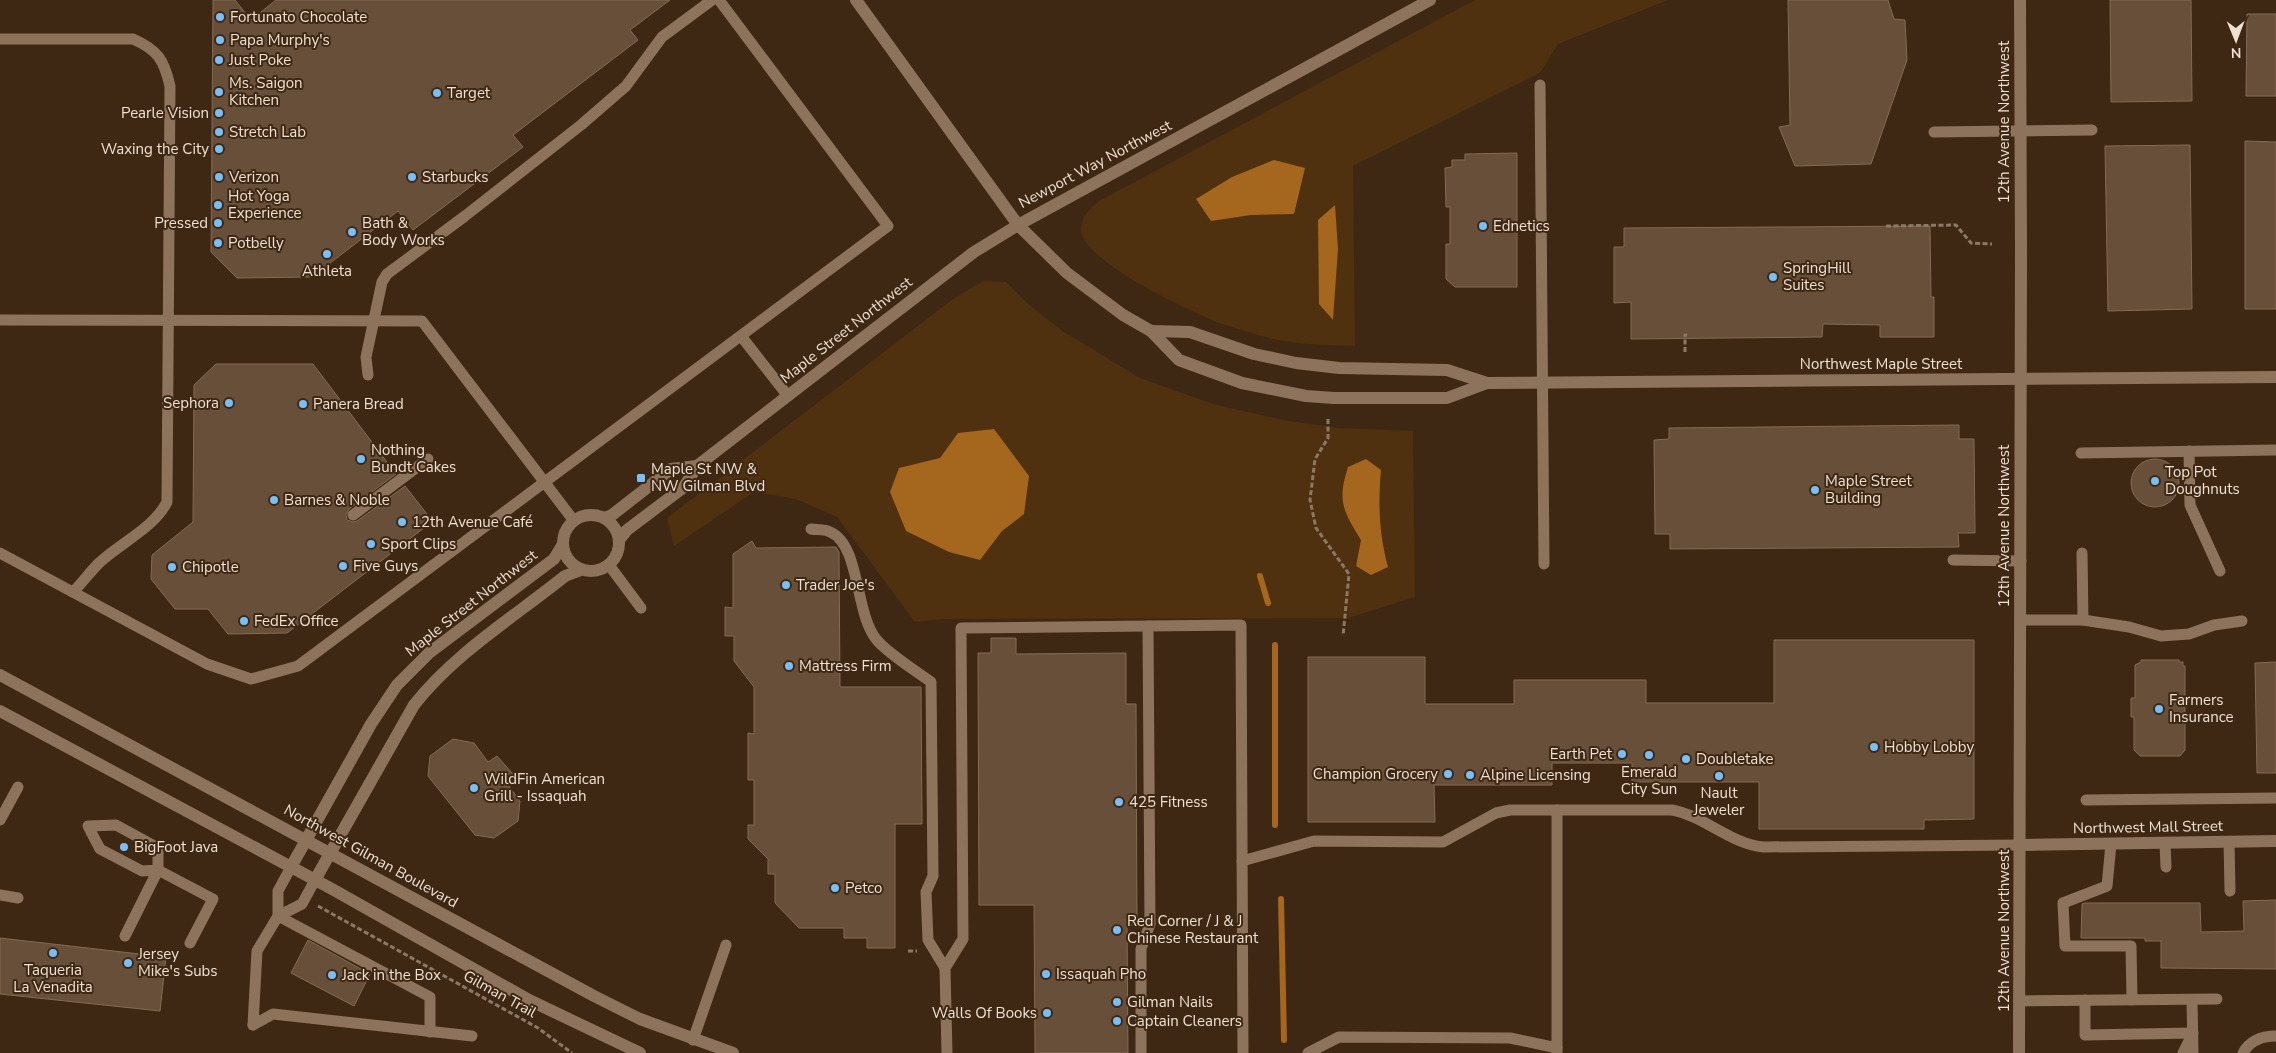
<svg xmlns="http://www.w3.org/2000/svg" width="2276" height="1053" viewBox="0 0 2276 1053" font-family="'Nunito Sans',sans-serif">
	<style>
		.green { fill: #4f300f }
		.water { fill: #a5661e }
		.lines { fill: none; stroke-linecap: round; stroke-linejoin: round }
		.stream { stroke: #a5661e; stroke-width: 6 }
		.building { fill: #684f39; stroke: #846b54 }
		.path { stroke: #8b7867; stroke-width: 3; stroke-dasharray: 5 2.5; stroke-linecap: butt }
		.lane { stroke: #8d735c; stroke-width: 11 }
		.street { stroke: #8d735c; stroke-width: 12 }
		.secondary { stroke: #8d735c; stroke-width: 12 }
		.poi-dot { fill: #78bff8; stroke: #3e2813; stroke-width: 2 }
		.labels { text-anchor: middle; stroke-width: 4; stroke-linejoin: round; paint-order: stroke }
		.poi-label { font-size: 15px; fill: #efe0d3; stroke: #3e2813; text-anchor: start }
		.street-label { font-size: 15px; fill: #efe0d3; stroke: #3e2813 }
	</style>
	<rect width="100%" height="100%" fill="#3e2813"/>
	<g class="green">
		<path d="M1475,0H1668L1558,44L1540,73L1353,166L1355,346C1333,345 1311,345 1290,342C1268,339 1244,331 1223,324C1195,314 1080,261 1081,229C1082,215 1090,209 1099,201Z"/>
		<polygon points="983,281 1006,282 1027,303 1064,332 1140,378 1213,404 1283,420 1337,428 1413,431 1415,597 1348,618 942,619 915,622 837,517 796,499 754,492 674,546 667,518 953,299"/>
	</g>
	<g class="water">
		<polygon points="1274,160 1305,168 1294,214 1251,215 1211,221 1196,199 1232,177"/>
		<polygon points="1335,205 1338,249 1333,320 1319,304 1318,220"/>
		<polygon points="994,429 1029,476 1024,514 1002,531 980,560 949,552 906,531 890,492 899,468 940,458 958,433"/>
		<path d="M1366,459L1381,470C1378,504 1379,534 1388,567L1371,575L1356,566L1361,540C1343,511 1337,501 1348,467Z"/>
	</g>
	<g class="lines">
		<g class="stream">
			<polyline points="1260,576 1268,603"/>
			<polyline points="1275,825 1275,645"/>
			<polyline points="1281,899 1284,1040"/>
		</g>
	</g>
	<g class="building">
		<polygon points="213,0 235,0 251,20 276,0 670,0 630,30 638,40 513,135 523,147 413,230 398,211 312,277 237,278 211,252"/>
		<polygon points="1788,0 1888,0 1894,19 1905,20 1907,60 1871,164 1795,166 1779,127 1790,125"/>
		<polygon points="2110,0 2191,0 2192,101 2111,102"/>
		<polygon points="2247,14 2276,14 2276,96 2246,96"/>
		<polygon points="2245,141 2276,142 2276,309 2245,309"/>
		<polygon points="2190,145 2192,309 2108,311 2105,146"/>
		<polygon points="1517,153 1517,287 1455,287 1446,279 1446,244 1450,244 1450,207 1446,207 1445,168 1452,167 1452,160 1465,160 1465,154"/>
		<polygon points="1930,226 1931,297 1934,297 1934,337 1880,337 1880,325 1823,324 1822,337 1631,339 1631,302 1614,303 1614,247 1624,247 1624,228"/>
		<polygon points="216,364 313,364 396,474 349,509 346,515 347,520 353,522 357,521 405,486 427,514 424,528 287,633 228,634 208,609 175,609 151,579 152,555 193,522 194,385"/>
		<polygon points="1959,425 1959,439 1974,439 1975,533 1958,533 1959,547 1670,549 1670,534 1655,534 1654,440 1669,439 1669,428"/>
		<circle cx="2155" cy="483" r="24"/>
		<polygon points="752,541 756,548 836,547 839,552 840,687 921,687 922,824 895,824 895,948 867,948 867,938 844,938 844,928 799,928 775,903 775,874 768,874 768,859 748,839 748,825 754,825 754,780 748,780 748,733 754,734 754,687 734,661 734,636 725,636 725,607 733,608 733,554"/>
		<polygon points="991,638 1016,638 1016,654 1126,653 1126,704 1136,704 1137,925 1127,925 1128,1053 1035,1053 1034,905 979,905 978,653 991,653"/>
		<polygon points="1774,640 1974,640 1974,819 1924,820 1924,829 1759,829 1759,782 1632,782 1632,763 1552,763 1552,785 1434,785 1435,822 1308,822 1308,657 1425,657 1425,704 1514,704 1514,680 1646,680 1646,703 1774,703"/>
		<polygon points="2141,660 2179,660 2179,662 2183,662 2183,666 2185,666 2185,750 2180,756 2140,756 2134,750 2134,717 2131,717 2131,698 2135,698 2135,665 2141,662"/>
		<polygon points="2276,662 2276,773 2257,773 2255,663"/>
		<polygon points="453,739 474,743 488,762 497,756 513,774 505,781 520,801 518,821 494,838 475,835 428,776 430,756"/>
		<polygon points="2276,900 2276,969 2161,968 2161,941 2145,941 2145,938 2081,938 2082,904 2085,903 2200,903 2201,932 2244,931 2243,901"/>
		<polygon points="0,938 166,957 160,1011 0,994"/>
		<polygon points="308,940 370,974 354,1006 291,973"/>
	</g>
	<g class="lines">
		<g class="path">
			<polyline points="1886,226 1956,225 1971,243 1992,244"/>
			<polyline points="1685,352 1685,335 1687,335"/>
			<polyline points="1328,419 1328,438 1315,459 1310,500 1316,528 1349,574 1343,636"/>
			<polyline points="318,906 538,1028 572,1053"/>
			<polyline points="908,951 917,951"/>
		</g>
		<g class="lane">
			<path d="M0,39H133C158,50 164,60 170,86L167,502C154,528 120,543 99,563C90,572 82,583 73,592"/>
			<polyline points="1540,85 1544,564"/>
			<polyline points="1934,132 2092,130"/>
			<polyline points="0,320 422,321 574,521"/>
			<polyline points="741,336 788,396"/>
			<polyline points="368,375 366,357 382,282 387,274 465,216 581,125 626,86 662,37 712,0"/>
			<polyline points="2189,451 2190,505 2220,571"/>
			<polyline points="2081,453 2276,450"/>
			<polyline points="353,515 428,459"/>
			<path d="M811,529C816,530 825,529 830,532C860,544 855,613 876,639C887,653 916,671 931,682L933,876L926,892L928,940L945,968"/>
			<polyline points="0,553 207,664 251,679 298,666 888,226 719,0"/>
			<polyline points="2082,553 2083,620"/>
			<polyline points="1953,560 2021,561"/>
			<polyline points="609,565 641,608"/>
			<polyline points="2020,620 2083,620 2129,627 2161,636 2189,634 2214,625 2242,621"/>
			<polyline points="2086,800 2276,798"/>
			<polyline points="1557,810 1557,1053"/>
			<polyline points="0,820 18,787"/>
			<polygon points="116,825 158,848 158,870 142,871 100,849 88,826"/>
			<polyline points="2229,842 2230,891"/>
			<polyline points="2165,843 2166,867"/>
			<polyline points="2111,844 2107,886 2063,903 2065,946 2131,946 2132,1000"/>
			<path d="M1242,861L1314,841L1443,842L1496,813L1510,810H1672C1704,816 1731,844 1763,847L2021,845"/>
			<polyline points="0,895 18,898"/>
			<polyline points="278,916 430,997 430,1032"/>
			<polyline points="278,916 302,904 315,880"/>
			<polyline points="125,936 158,870 213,899 190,943"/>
			<polyline points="2085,1000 2085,1035 2193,1033"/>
			<polyline points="2192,1000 2193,1053"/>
			<polyline points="2019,1001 2217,999"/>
			<polyline points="253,1025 273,1014 472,1036"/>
			<polyline points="253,1025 257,951 278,916 278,891 291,867"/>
			<polyline points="693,1040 726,945"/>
			<polyline points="947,1053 945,968 963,939 961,628 1148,626"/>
			<polyline points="1141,1053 1141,949 1150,924 1148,626 1241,625 1243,1053"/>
			<polyline points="1308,1053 1339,1037 1510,1038 1557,1048"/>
			<polyline points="2183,1053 2192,1035"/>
			<path d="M2243,1053C2250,1040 2262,1036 2276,1036"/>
		</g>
		<polyline class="street" points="2021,845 2276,841"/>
		<g class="secondary">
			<polyline points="856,0 1018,225 1067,273 1123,315 1151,331 1179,360 1242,383 1306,396 1334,398 1447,398 1487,383"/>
			<polyline points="1151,331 1190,332 1254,354 1296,363 1339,368 1447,370 1487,383 2276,377"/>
			<circle cx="591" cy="543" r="28"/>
			<polyline points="604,518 612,515 671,469 697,466"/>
			<polyline points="619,540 627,530 684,487 697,466 974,252 1018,225 1430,0"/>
			<polyline points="0,675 594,996 640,1019 733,1053"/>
			<polyline points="0,711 332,889 529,1000 640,1053"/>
			<polyline points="291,867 371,724 397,685 429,653 554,559 563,544"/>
			<path d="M315,880L414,705C455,653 514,617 565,576L581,570"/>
			<polyline points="2019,1053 2021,254 2020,0"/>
		</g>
	</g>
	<g class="poi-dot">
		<circle cx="220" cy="17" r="5"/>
		<circle cx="220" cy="40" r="5"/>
		<circle cx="219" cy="60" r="5"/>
		<circle cx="219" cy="92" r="5"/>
		<circle cx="437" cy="93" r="5"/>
		<circle cx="219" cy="113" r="5"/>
		<circle cx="219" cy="132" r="5"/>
		<circle cx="219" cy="149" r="5"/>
		<circle cx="219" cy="177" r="5"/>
		<circle cx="412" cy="177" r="5"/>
		<circle cx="218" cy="205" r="5"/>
		<circle cx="218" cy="223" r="5"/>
		<circle cx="1483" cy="226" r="5"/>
		<circle cx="352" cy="232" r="5"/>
		<circle cx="218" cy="243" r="5"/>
		<circle cx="327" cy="254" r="5"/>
		<circle cx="1773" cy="277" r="5"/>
		<circle cx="229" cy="403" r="5"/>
		<circle cx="303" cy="404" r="5"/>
		<circle cx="361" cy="459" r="5"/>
		<rect x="636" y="473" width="10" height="10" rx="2.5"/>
		<circle cx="2155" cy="481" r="5"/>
		<circle cx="1815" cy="490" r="5"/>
		<circle cx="274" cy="500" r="5"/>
		<circle cx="402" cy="522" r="5"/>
		<circle cx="371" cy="544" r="5"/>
		<circle cx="343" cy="566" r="5"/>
		<circle cx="172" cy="567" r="5"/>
		<circle cx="786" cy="585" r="5"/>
		<circle cx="244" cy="621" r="5"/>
		<circle cx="789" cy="666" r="5"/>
		<circle cx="2159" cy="709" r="5"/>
		<circle cx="1874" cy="747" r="5"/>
		<circle cx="1622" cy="754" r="5"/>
		<circle cx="1649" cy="755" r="5"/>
		<circle cx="1686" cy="759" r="5"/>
		<circle cx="1448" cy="774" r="5"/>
		<circle cx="1470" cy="775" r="5"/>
		<circle cx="1719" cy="776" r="5"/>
		<circle cx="474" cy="788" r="5"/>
		<circle cx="1119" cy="802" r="5"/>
		<circle cx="124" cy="847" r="5"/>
		<circle cx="835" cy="888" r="5"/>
		<circle cx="1117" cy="930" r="5"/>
		<circle cx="53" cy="953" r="5"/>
		<circle cx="128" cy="963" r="5"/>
		<circle cx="1046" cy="974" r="5"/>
		<circle cx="332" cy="975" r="5"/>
		<circle cx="1117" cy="1002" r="5"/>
		<circle cx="1047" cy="1013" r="5"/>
		<circle cx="1117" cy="1021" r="5"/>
	</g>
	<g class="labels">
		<g class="poi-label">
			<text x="230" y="22">Fortunato Chocolate</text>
			<text x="230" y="45">Papa Murphy's</text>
			<text x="229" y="65">Just Poke</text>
			<text x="229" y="88">Ms. Saigon<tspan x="229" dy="17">Kitchen</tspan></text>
			<text x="447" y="98">Target</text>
			<text x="209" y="118" text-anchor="end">Pearle Vision</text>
			<text x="229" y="137">Stretch Lab</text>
			<text x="209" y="154" text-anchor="end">Waxing the City</text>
			<text x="229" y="182">Verizon</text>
			<text x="422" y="182">Starbucks</text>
			<text x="228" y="201">Hot Yoga<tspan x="228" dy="17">Experience</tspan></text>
			<text x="208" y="228" text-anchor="end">Pressed</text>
			<text x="362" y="228">Bath &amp;<tspan x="362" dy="17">Body Works</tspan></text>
			<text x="1493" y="231">Ednetics</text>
			<text x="228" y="248">Potbelly</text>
			<text x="1783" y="273">SpringHill<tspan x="1783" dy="17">Suites</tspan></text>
			<text x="327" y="276" text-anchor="middle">Athleta</text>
			<text x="219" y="408" text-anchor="end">Sephora</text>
			<text x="313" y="409">Panera Bread</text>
			<text x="371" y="455">Nothing<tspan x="371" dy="17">Bundt Cakes</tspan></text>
			<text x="651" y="474">Maple St NW &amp;<tspan x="651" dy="17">NW Gilman Blvd</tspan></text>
			<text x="2165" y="477">Top Pot<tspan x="2165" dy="17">Doughnuts</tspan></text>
			<text x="1825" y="486">Maple Street<tspan x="1825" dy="17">Building</tspan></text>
			<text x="284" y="505">Barnes &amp; Noble</text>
			<text x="412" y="527">12th Avenue Café</text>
			<text x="381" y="549">Sport Clips</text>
			<text x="353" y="571">Five Guys</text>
			<text x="182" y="572">Chipotle</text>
			<text x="796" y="590">Trader Joe's</text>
			<text x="254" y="626">FedEx Office</text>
			<text x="799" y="671">Mattress Firm</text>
			<text x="2169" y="705">Farmers<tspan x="2169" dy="17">Insurance</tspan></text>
			<text x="1884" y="752">Hobby Lobby</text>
			<text x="1612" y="759" text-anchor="end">Earth Pet</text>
			<text x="1696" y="764">Doubletake</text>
			<text x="1649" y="777" text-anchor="middle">Emerald<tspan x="1649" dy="17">City Sun</tspan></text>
			<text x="1438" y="779" text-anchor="end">Champion Grocery</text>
			<text x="1480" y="780">Alpine Licensing</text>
			<text x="484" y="784">WildFin American<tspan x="484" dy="17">Grill - Issaquah</tspan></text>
			<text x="1719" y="798" text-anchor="middle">Nault<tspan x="1719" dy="17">Jeweler</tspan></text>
			<text x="1129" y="807">425 Fitness</text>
			<text x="134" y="852">BigFoot Java</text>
			<text x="845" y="893">Petco</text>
			<text x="1127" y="926">Red Corner / J &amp; J<tspan x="1127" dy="17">Chinese Restaurant</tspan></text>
			<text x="138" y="959">Jersey<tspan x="138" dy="17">Mike's Subs</tspan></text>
			<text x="53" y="975" text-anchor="middle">Taqueria<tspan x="53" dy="17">La Venadita</tspan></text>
			<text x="1056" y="979">Issaquah Pho</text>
			<text x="342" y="980">Jack in the Box</text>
			<text x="1127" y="1007">Gilman Nails</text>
			<text x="1037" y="1018" text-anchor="end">Walls Of Books</text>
			<text x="1127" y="1026">Captain Cleaners</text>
		</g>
		<g class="street-label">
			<text transform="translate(2004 122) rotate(-90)" y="5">12th Avenue Northwest</text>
			<text transform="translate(1095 164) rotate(-28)" y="5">Newport Way Northwest</text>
			<text transform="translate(846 330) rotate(-38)" y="5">Maple Street Northwest</text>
			<text x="1881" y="369">Northwest Maple Street</text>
			<text transform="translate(2004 526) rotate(-90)" y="5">12th Avenue Northwest</text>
			<text transform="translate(471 603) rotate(-38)" y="5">Maple Street Northwest</text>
			<text transform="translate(2148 827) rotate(-1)" y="5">Northwest Mall Street</text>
			<text transform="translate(371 856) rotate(29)" y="5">Northwest Gilman Boulevard</text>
			<text transform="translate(2004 931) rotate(-90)" y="5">12th Avenue Northwest</text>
			<text transform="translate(500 994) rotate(29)" y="5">Gilman Trail</text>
		</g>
	</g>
	<g transform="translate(2236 40) rotate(179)" stroke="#3e2813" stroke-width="4" paint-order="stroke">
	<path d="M0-4L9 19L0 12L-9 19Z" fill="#efe0d3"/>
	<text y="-8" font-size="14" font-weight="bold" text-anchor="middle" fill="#efe0d3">N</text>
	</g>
</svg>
